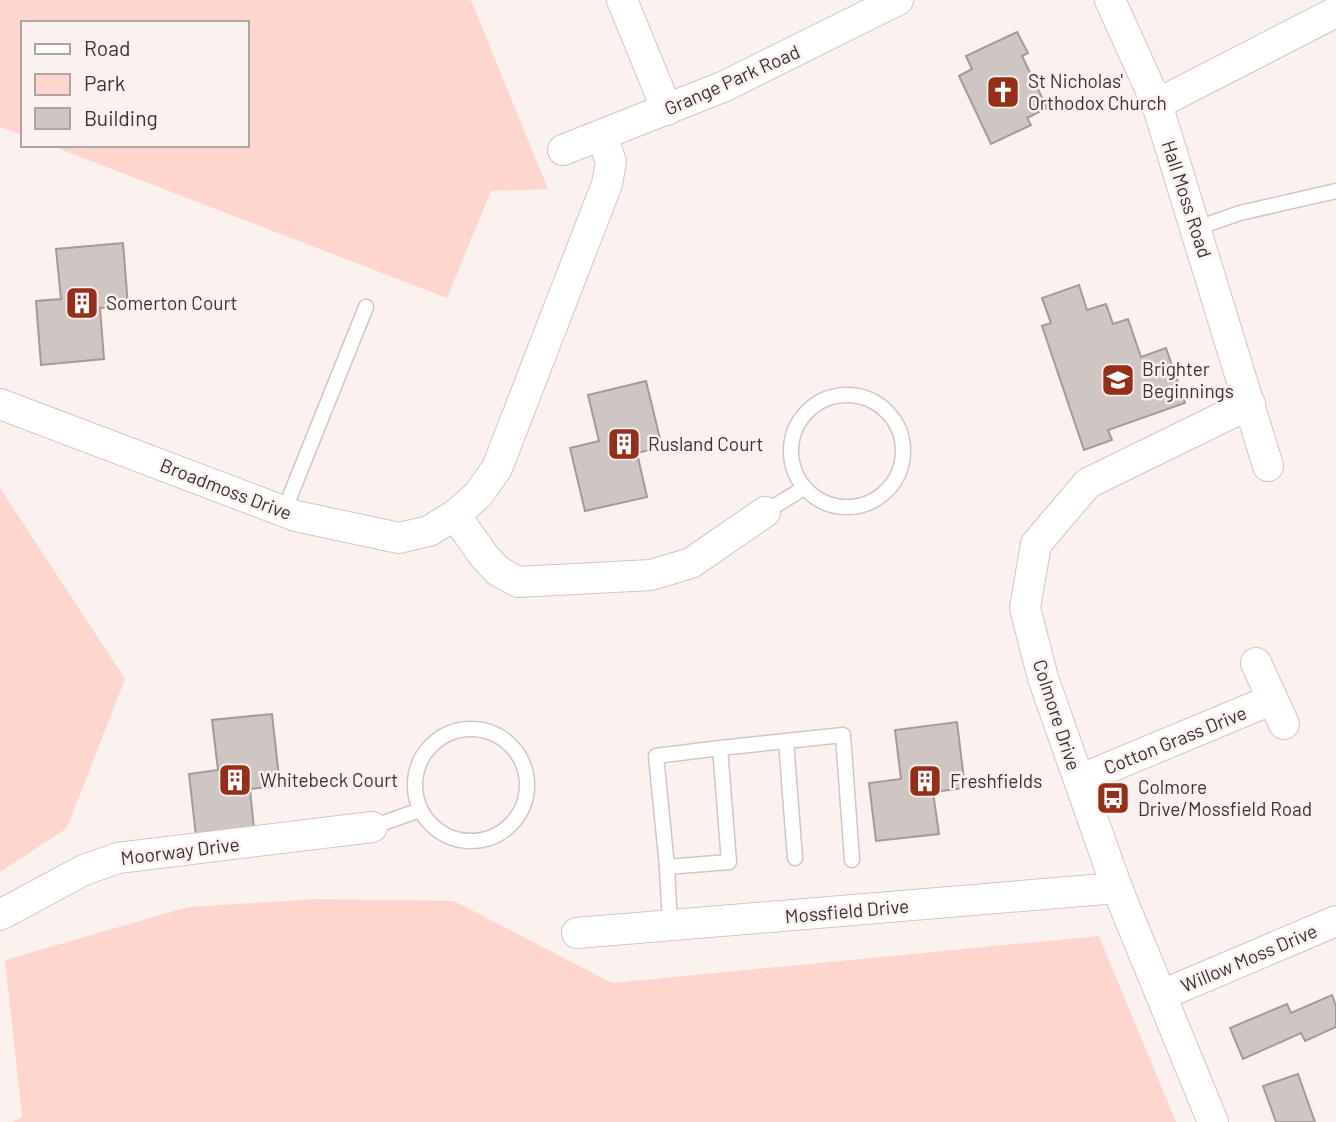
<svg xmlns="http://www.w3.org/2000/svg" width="1336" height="1122" viewBox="0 0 1336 1122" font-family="Barlow,sans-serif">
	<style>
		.green { fill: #fed6cd }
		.building { fill: #cfc5c3; stroke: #a49a98; stroke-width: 2 }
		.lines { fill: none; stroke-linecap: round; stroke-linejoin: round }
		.lane-casing { stroke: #d0c6c3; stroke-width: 17 }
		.street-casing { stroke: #d0c6c3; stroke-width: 32 }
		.lane { stroke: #fff; stroke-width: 14 }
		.street { stroke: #fff; stroke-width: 30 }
		.labels { text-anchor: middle; stroke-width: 5; stroke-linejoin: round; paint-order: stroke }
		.street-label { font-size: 19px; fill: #383433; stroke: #fbf1ee }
		.poi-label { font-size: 19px; fill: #383433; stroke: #fbf1ee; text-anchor: start }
	</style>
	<rect width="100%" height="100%" fill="#fbf1ee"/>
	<g class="green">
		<polygon points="0,0 471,0 548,189 491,191 447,298 49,145 247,145 247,23 23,23 23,135 0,127"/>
		<polygon points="0,488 125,679 67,828 0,872"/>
		<polygon points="316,899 454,901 612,983 1099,936 1176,1122 12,1122 22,1117 5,960 188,907"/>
	</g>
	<g class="building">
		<polygon points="1017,32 1028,53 1022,56 1047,108 1027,118 1031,125 991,144 959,76 972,69 966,56"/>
		<polygon points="123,243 128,306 100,308 104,359 41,365 36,301 61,299 56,249"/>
		<polygon points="1079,285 1087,310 1106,304 1113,324 1128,319 1141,357 1166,348 1185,403 1108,430 1112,440 1084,450 1042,326 1051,323 1042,298"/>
		<polygon points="646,381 662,447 637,453 647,497 585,511 570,448 599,441 588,395"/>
		<polygon points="272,714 280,786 250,789 254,829 196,836 189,774 218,770 212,720"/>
		<polygon points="957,722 965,788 933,792 939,834 876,841 869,783 901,779 895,730"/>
		<polygon points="1332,995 1336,1006 1336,1027 1305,1041 1301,1033 1243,1059 1230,1028 1287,1004 1291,1013"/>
		<polygon points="1298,1074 1315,1122 1276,1122 1263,1086"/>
	</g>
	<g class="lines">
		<defs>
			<g id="lane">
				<polyline points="1197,228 1240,213 1336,191"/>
				<circle cx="847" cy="451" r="56"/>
				<polyline points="284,511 366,307"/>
				<polyline points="765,512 804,488"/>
				<circle cx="471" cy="785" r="56"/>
				<polyline points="786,741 795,858"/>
				<polyline points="720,748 656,756 667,867 729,862 720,748 843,735 852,860"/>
				<polyline points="372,827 420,810"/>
				<polyline points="667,867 670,926"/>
			</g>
			<g id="street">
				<polyline points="622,0 667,110"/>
				<polyline points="1110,0 1157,104 1268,466"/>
				<polyline points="1157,104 1336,12"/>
				<polyline points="563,150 725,86 898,0"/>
				<polyline points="0,404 296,516 399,538 429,531 455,515 478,495 497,468 607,184 611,162 602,136"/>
				<polyline points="455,515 484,556 498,571 518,582 651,575 691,563 765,512"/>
				<polyline points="1256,663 1284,724"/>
				<polyline points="1079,780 1271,700"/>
				<polyline points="0,915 84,870 118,858 372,827"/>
				<polyline points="577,933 1117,888"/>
				<polyline points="1162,995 1336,921"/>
				<polyline points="1213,1122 1117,888 1043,678 1025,608 1036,544 1088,483 1250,404"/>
			</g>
		</defs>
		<use href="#lane" class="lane-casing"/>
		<use href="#street" class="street-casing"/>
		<use href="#lane" class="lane"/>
		<use href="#street" class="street"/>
	</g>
	<defs>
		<symbol id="church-square" viewBox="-11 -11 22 22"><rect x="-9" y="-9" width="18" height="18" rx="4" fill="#972e19" stroke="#fbf1ee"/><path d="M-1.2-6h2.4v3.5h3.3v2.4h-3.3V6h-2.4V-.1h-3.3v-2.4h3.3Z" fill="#fff"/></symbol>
		<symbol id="building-square" viewBox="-11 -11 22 22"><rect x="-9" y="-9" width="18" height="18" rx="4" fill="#972e19" stroke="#fbf1ee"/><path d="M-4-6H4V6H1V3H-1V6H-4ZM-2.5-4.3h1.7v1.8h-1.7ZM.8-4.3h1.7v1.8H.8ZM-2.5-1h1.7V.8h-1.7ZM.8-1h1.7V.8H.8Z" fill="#fff"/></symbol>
		<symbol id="school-square" viewBox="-11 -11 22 22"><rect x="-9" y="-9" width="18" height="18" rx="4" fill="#972e19" stroke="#fbf1ee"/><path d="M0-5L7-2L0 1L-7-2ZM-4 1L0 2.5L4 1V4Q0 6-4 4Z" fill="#fff"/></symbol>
		<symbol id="bus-square" viewBox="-11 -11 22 22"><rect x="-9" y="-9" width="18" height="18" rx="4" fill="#972e19" stroke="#fbf1ee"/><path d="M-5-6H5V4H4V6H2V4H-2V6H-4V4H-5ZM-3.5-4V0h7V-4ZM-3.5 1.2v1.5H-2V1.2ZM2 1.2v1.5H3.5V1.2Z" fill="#fff"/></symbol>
	</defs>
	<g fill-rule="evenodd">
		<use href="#church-square" x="984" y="73" width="38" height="38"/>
		<use href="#building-square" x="63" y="284" width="38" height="38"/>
		<use href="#school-square" x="1099" y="361" width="38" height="38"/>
		<use href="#building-square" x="605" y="425" width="38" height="38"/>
		<use href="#building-square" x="216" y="761" width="38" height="38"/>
		<use href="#building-square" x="906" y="762" width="38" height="38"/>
		<use href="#bus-square" x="1094" y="779" width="38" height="38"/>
	</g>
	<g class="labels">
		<g class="street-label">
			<text transform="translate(732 80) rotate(-24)" y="7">Grange Park Road</text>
			<text transform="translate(1187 199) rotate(72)" y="7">Hall Moss Road</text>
			<text transform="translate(226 489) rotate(21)" y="7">Broadmoss Drive</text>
			<text transform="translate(1057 715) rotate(72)" y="7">Colmore Drive</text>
			<text transform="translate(1175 740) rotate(-22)" y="7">Cotton Grass Drive</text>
			<text transform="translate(180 851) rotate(-7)" y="7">Moorway Drive</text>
			<text transform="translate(847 911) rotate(-5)" y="7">Mossfield Drive</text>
			<text transform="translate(1249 958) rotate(-23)" y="7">Willow Moss Drive</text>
		</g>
		<g class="poi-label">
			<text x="1028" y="88">St Nicholas'<tspan x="1028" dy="22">Orthodox Church</tspan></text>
			<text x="106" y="310">Somerton Court</text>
			<text x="1142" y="376">Brighter<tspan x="1142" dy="22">Beginnings</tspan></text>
			<text x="648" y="451">Rusland Court</text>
			<text x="260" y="787">Whitebeck Court</text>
			<text x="950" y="788">Freshfields</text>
			<text x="1138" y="794">Colmore<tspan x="1138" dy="22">Drive/Mossfield Road</tspan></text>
		</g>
	</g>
	<rect x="21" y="21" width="228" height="126" fill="#fbf1ee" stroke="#ada5a3" stroke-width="2"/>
	<rect x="35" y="44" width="35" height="10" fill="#ffffff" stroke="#ada5a3" stroke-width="2"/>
	<text x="84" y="56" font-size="21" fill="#383433">Road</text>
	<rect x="35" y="74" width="35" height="21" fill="#fed6cd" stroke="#ada5a3" stroke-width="2"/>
	<text x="84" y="91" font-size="21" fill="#383433">Park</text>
	<rect x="35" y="108" width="35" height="21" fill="#cfc5c3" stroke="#ada5a3" stroke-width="2"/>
	<text x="84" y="126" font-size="21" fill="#383433">Building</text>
</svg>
